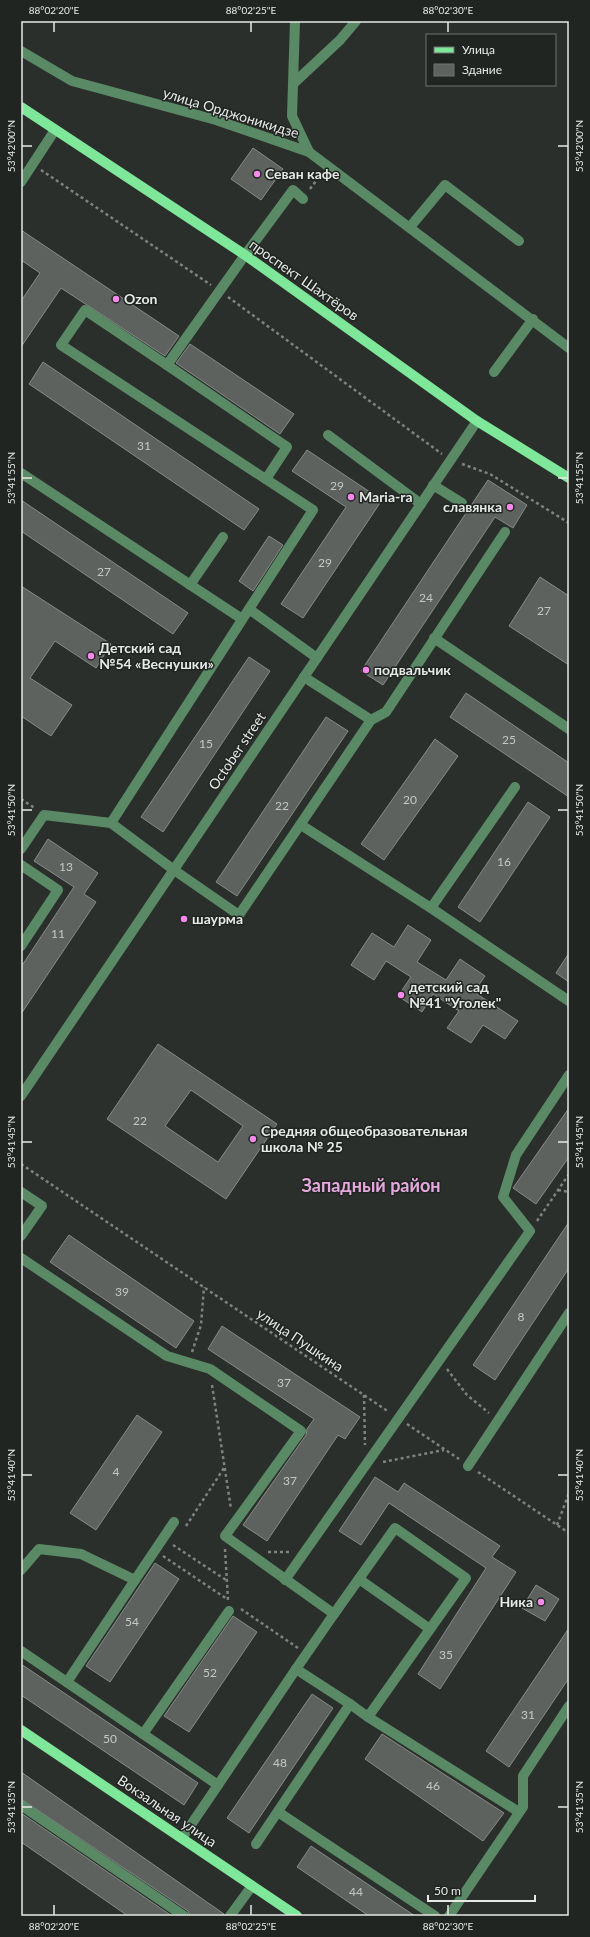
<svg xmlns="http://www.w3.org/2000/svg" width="590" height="1937" viewBox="0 0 590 1937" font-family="Lato,sans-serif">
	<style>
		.building { fill: #5e625f; stroke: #878b87; fill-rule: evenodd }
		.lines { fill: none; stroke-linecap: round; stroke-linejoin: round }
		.path { stroke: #7f827f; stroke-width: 2.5; stroke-dasharray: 3 3; stroke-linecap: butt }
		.minor { stroke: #5a8a65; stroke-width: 10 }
		.major { stroke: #7fe79a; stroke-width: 10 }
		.ticks { fill: none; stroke: #e7e9e7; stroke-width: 1.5 }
		.poi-dot { fill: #f788ec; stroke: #212522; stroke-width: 1.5 }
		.labels { text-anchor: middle; stroke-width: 3; stroke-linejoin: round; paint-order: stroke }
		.number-label { font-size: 12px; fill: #c5c7c5 }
		.street-label { font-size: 14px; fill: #e7e9e7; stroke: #212522 }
		.poi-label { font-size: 14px; font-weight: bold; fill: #e7e9e7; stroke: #212522; text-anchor: start }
		.district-label { font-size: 18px; font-weight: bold; fill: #e5a8de; stroke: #212522 }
		.neatline { fill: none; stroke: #e7e9e7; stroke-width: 1.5 }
		.ticks-label { font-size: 10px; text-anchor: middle; fill: #e7e9e7 }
	</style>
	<rect width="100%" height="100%" fill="#2b2f2c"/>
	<g class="building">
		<polygon points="253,148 283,169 261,200 231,179"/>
		<polygon points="21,230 179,336 165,356 61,288 21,347 21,301 40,273 21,260"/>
		<polygon points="190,344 294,414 280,434 176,363"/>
		<polygon points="43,362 259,509 244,530 29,384"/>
		<polygon points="307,450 382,500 303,618 281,604 346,507 292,471"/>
		<polygon points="488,480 527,505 513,528 495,517 383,685 361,671"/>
		<polygon points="21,500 188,613 173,634 21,531"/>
		<polygon points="269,536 283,545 253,591 239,581"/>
		<polygon points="540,577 569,596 569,665 509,626"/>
		<polygon points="21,586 111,644 96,668 55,641 30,678 72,705 51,736 21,716"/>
		<polygon points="249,657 270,671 163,832 141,817"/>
		<polygon points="466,693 569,763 569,797 450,717"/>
		<polygon points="326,717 348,731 237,896 216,882"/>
		<polygon points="435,739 458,756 384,860 361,844"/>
		<polygon points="528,802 550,817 480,922 458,907"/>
		<polygon points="48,839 98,873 84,894 96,902 21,1014 21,967 74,887 34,861"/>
		<polygon points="408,925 431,940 417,962 446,980 460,959 485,976 474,992 518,1021 505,1039 483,1025 471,1043 447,1028 459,1011 433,994 422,1012 398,996 411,977 386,961 374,980 351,965 372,933 394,947"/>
		<polygon points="569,953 569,982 556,973"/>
		<path d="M158,1044L277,1124L226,1199L107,1119ZM191,1090L243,1126L218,1162L165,1126Z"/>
		<polygon points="569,1108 569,1157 536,1204 513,1188"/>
		<polygon points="569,1222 569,1268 495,1380 473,1365"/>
		<polygon points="69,1235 194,1321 176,1348 50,1262"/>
		<polygon points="222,1326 360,1417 345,1439 338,1435 267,1541 243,1525 306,1435 307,1429 314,1419 208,1349"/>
		<polygon points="137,1415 162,1432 96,1530 70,1513"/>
		<polygon points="375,1477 398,1492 404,1483 500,1546 492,1557 516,1572 440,1689 418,1674 486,1568 389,1503 361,1545 339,1531"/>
		<polygon points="155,1563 179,1579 110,1682 86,1666"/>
		<polygon points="536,1585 559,1599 545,1621 522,1608"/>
		<polygon points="233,1616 257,1632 189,1732 164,1716"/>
		<polygon points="569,1628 569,1678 509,1767 486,1751"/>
		<polygon points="21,1664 198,1783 184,1805 21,1695"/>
		<polygon points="312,1694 333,1708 249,1833 227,1818"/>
		<polygon points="382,1734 504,1813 483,1841 365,1759"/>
		<polygon points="21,1772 224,1914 224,1916 190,1916 188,1911 21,1799"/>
		<polygon points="21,1813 172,1916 128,1916 21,1842"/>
		<polygon points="311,1846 415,1916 369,1916 297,1867"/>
	</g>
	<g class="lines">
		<g class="path">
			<polyline points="41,170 211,285"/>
			<polyline points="310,189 321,174"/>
			<polyline points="228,297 442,454"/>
			<polyline points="462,464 490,474 569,523"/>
			<polyline points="21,799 36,809"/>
			<polyline points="21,1164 389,1412"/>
			<polyline points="558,1190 569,1192"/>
			<polyline points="537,1221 569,1174"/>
			<polyline points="192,1352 201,1325 204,1287"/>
			<polyline points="447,1369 467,1395 489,1413"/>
			<polyline points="212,1385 231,1509"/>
			<polyline points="364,1395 365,1445"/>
			<polyline points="407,1424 459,1459"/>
			<polyline points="383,1462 444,1450"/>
			<polyline points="478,1472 569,1533"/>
			<polyline points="557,1525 569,1493"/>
			<polyline points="186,1526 224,1468"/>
			<polyline points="173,1545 226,1580"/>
			<polyline points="225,1549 228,1600"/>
			<polyline points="268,1552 291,1552"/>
			<polyline points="163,1556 227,1599"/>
			<polyline points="241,1609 298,1648"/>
		</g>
		<g class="minor">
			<polyline points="295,21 292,116 309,152"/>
			<polyline points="21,51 72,81 216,120 309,152 569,348"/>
			<polyline points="294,83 340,40 356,21"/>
			<polyline points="21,182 55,130"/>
			<polyline points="410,227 445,185 519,241"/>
			<polyline points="167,365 287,447 266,479"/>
			<polyline points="494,372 533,319"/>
			<polyline points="328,435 421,504"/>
			<polyline points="21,473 242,619"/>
			<polyline points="433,485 462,503"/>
			<polyline points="190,585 223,537"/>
			<polyline points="249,609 313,510 61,345 85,310 167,365 245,255 293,190 303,199"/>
			<polyline points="434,638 569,729"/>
			<polyline points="371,720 386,712 505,532"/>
			<polyline points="111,823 249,609 317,658"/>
			<polyline points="301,825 431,908 569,1001"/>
			<polyline points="21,849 44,815 111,823 174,870 239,915 371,720 304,677"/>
			<polyline points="21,865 58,890 21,946"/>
			<polyline points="431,908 515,787"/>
			<polyline points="21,1096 477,421"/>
			<polyline points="21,1192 42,1206 21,1236"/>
			<polyline points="21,1258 167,1356 210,1369 301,1431 225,1536 334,1614 296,1669"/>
			<polyline points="468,1466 569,1313"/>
			<polyline points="21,1570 39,1549 81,1554 135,1580 67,1682"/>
			<polyline points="359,1579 430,1629"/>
			<polyline points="135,1580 174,1522"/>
			<polyline points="285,1580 530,1231 503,1197 516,1155 569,1075"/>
			<polyline points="334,1614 395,1528 466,1578 368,1717 350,1704"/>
			<polyline points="21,1651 218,1785 182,1838"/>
			<polyline points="368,1717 519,1812"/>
			<polyline points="143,1734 229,1611"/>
			<polyline points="218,1785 296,1669 350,1704 256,1844"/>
			<polyline points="21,1805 184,1916"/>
			<polyline points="278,1812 435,1916"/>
			<polyline points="230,1916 252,1886"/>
			<polyline points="449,1916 523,1807 523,1776 569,1706"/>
		</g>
		<g class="major">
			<polyline points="21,107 245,255 477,421 569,478"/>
			<polyline points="21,1730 297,1916"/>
		</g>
	</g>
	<path class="ticks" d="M54,22V32M251,22V32M448,22V32M22,146H32M558,146H568M22,478H32M558,478H568M22,810H32M558,810H568M22,1142H32M558,1142H568M22,1475H32M558,1475H568M22,1807H32M558,1807H568M54,1905V1915M251,1905V1915M448,1905V1915"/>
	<g class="poi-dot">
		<circle cx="257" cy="174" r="4"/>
		<circle cx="116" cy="299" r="4"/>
		<circle cx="351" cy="497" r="4"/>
		<circle cx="510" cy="507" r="4"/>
		<circle cx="91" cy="656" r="4"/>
		<circle cx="366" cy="670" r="4"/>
		<circle cx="184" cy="919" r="4"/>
		<circle cx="401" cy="995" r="4"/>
		<circle cx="253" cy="1139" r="4"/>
		<circle cx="541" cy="1602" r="4"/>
	</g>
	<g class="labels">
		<g class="number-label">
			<text x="144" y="450">31</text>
			<text x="337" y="490">29</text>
			<text x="325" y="567">29</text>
			<text x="104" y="576">27</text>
			<text x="426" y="602">24</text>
			<text x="544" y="615">27</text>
			<text x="509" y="744">25</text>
			<text x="206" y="748">15</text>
			<text x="410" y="804">20</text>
			<text x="282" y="810">22</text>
			<text x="504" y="866">16</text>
			<text x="66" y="871">13</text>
			<text x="58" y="938">11</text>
			<text x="140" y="1125">22</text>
			<text x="122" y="1296">39</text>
			<text x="521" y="1321">8</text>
			<text x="284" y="1387">37</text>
			<text x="116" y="1476">4</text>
			<text x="290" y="1485">37</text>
			<text x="132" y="1626">54</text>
			<text x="446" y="1659">35</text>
			<text x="210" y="1677">52</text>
			<text x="528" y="1719">31</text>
			<text x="110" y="1743">50</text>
			<text x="280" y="1767">48</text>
			<text x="433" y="1790">46</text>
			<text x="356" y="1896">44</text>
		</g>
		<g class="street-label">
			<text transform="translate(231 113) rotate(17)" y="5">улица Орджоникидзе</text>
			<text transform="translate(304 280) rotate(35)" y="5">проспект Шахтёров</text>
			<text transform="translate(237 751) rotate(-56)" y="5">October street</text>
			<text transform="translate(300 1340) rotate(34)" y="5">улица Пушкина</text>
			<text transform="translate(167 1811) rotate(34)" y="5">Вокзальная улица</text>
		</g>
		<g class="poi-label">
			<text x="265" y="179">Севан кафе</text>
			<text x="124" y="304">Ozon</text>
			<text x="359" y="502">Maria-ra</text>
			<text x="502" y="512" text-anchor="end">славянка</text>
			<text x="99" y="653">Детский сад<tspan x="99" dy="16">№54 «Веснушки»</tspan></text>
			<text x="374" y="675">подвальчик</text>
			<text x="192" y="924">шаурма</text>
			<text x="409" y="992">детский сад<tspan x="409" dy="16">№41 "Уголек"</tspan></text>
			<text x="261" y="1136">Средняя общеобразовательная<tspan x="261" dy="16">школа № 25</tspan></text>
			<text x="533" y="1607" text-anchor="end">Ника</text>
		</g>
		<g class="district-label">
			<text x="371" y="1192">Западный район</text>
		</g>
	</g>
	<rect width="590" height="1937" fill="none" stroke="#212522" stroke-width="44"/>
	<rect x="426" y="34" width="130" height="52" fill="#212522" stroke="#707371"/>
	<rect x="434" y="47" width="20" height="6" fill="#7fe79a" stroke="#707371"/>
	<text x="462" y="54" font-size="12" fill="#e7e9e7">Улица</text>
	<rect x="434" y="64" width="20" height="12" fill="#5e625f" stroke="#707371"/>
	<text x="462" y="74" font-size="12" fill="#e7e9e7">Здание</text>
	<path d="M428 1895v6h107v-6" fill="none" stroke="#e7e9e7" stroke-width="2"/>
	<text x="434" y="1895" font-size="12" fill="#e7e9e7" stroke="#212522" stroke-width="3" paint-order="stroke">50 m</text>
	<rect x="22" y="22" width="546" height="1893" class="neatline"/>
	<g class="ticks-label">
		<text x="54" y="14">88°02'20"E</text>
		<text x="251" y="14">88°02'25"E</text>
		<text x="448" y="14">88°02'30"E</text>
		<text transform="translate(11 146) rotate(-90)" y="4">53°42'00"N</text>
		<text transform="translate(579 146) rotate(-90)" y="4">53°42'00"N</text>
		<text transform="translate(11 478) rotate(-90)" y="4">53°41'55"N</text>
		<text transform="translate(579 478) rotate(-90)" y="4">53°41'55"N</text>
		<text transform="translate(11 810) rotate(-90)" y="4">53°41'50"N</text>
		<text transform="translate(579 810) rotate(-90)" y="4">53°41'50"N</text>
		<text transform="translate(11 1142) rotate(-90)" y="4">53°41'45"N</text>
		<text transform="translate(579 1142) rotate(-90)" y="4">53°41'45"N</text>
		<text transform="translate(11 1475) rotate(-90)" y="4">53°41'40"N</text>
		<text transform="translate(579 1475) rotate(-90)" y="4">53°41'40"N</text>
		<text transform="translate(11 1807) rotate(-90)" y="4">53°41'35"N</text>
		<text transform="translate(579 1807) rotate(-90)" y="4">53°41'35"N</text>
		<text x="54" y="1930">88°02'20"E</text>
		<text x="251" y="1930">88°02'25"E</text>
		<text x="448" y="1930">88°02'30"E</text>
	</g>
</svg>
